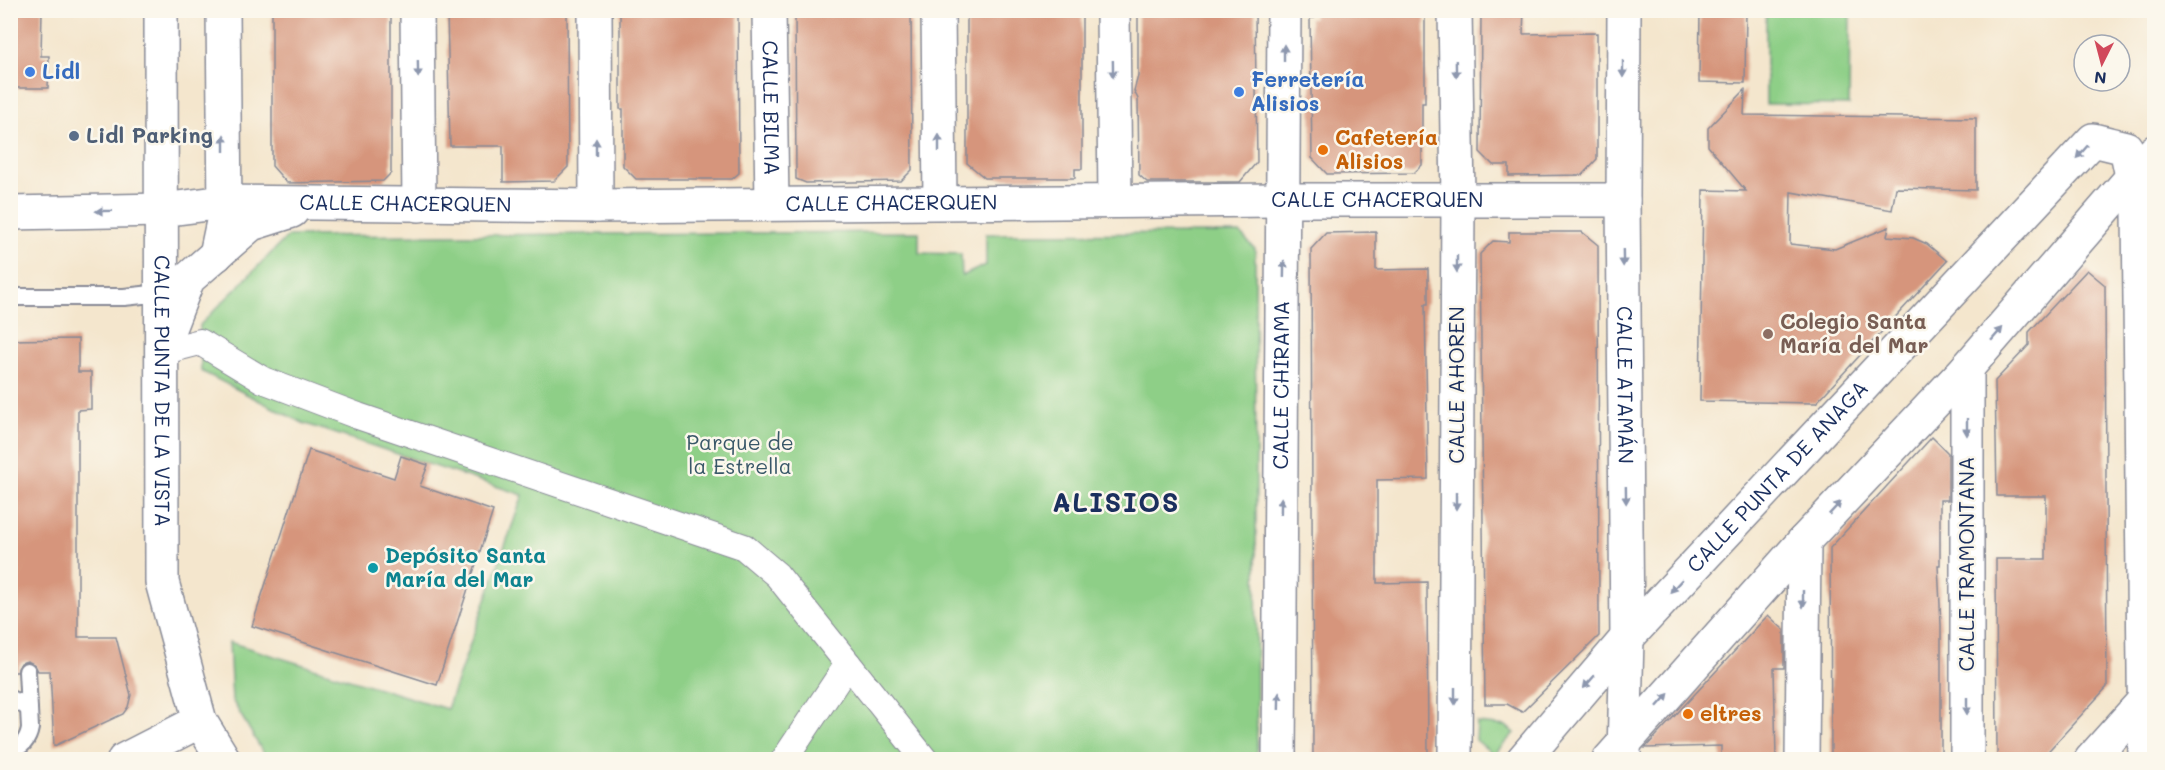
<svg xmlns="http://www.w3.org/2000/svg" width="2165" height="770" viewBox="0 0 2165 770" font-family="Mali,sans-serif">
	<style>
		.green { fill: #8ecf87; stroke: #547f72; stroke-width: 1.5 }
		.building { fill: #d6957c }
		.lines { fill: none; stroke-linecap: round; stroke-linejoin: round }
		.service-casing { stroke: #888a96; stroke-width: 20 }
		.pedestrian-casing { stroke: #888a96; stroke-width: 28 }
		.minor-casing { stroke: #888a96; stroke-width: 36 }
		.service { stroke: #fff; stroke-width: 16 }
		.pedestrian { stroke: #fff; stroke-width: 26 }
		.minor { stroke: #fff; stroke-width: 33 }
		.oneway { fill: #8d97ae }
		.shop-dot { fill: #3f7fe0; stroke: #fbf7ec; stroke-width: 2 }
		.service-dot { fill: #5c6f8a; stroke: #fbf7ec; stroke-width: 2 }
		.food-dot { fill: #e8710a; stroke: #fbf7ec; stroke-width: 2 }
		.education-dot { fill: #8d6e63; stroke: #fbf7ec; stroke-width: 2 }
		.culture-dot { fill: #0f9aa8; stroke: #fbf7ec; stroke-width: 2 }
		.labels { text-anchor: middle; stroke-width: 5; stroke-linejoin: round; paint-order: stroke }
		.shop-label { font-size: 21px; font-weight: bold; fill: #366cbe; stroke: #fbf7ec; text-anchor: start }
		.street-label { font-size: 21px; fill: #1b2f5e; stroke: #fbf7ec }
		.service-label { font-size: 21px; font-weight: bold; fill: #4e5e75; stroke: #fbf7ec; text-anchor: start }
		.food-label { font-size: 21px; font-weight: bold; fill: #c56008; stroke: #fbf7ec; text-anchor: start }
		.education-label { font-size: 21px; font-weight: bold; fill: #785e54; stroke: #fbf7ec; text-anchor: start }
		.park-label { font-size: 21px; fill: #385768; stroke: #fbf7ec }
		.culture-label { font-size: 21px; font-weight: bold; fill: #0d838f; stroke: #fbf7ec; text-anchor: start }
		.district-label { font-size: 27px; font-weight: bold; letter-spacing: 1.5px; fill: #1b2f5e; stroke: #fbf7ec }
	</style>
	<rect width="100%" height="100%" fill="#fbf7ec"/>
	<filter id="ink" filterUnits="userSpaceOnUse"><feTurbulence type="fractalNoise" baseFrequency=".0167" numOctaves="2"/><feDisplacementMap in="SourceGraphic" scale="12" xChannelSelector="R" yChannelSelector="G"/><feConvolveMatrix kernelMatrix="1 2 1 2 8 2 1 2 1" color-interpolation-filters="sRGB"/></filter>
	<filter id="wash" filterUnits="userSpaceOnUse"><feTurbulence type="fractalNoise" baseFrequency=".008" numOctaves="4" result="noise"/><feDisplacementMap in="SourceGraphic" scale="24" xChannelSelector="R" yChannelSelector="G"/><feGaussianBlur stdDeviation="1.35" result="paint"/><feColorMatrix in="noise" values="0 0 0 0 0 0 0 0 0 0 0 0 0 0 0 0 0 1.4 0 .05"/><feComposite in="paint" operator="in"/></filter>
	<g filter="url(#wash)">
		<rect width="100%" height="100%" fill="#f4e6cd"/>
		<g class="green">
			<polygon points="1766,11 1850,11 1849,105 1766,104"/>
			<polygon points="919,232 919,253 961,254 962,276 986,265 986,234 1240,233 1255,249 1257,759 267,759 232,700 229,642 447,709 523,495 303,423 201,371 200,325 288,236"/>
			<polygon points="1477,723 1506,726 1514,733 1494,755 1476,740"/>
		</g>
		<g id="blocks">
			<g class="building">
				<polygon points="10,10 42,10 41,56 49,56 48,88 10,88"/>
				<polygon points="272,10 391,10 391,173 383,181 287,183 272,166"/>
				<polygon points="447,10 567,10 568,167 554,181 503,182 503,146 450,146"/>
				<polygon points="620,10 738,10 739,173 732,179 636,179 623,166 623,109 620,109"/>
				<polygon points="795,10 911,10 912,170 901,181 806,183 796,179"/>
				<polygon points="967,10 1082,10 1082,169 1075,169 1075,178 985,178 967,163"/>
				<polygon points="1144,10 1255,10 1257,162 1240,182 1147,182 1139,175 1138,99 1134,91 1138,76 1138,12"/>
				<polygon points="1313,10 1425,10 1425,103 1422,103 1422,165 1414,173 1327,174 1312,158 1310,18 1314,18"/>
				<polygon points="1481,10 1524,10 1523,34 1597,33 1597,159 1582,175 1509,176 1509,165 1493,165 1480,152"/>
				<polygon points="1700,10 1746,10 1745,83 1699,82"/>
				<polygon points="1745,90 1744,115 1976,118 1976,190 1896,188 1892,210 1791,192 1790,244 1835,249 1889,227 1887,236 1913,238 1927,244 1947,261 1816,403 1700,401 1703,190 1746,191 1708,146 1708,128"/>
				<polygon points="1376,232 1376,270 1428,269 1428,304 1425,304 1428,479 1377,480 1377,583 1427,582 1428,759 1378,759 1378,757 1313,758 1311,249 1326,233"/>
				<polygon points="1509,232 1582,232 1598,245 1599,636 1522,712 1507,704 1485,704 1480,254 1493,241 1509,242"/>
				<polygon points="2087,270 2105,285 2107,687 2041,759 1997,759 1996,559 2046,559 2046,496 1997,496 1995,381 2029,345 2029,332"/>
				<polygon points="78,339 78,372 91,372 91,409 78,410 78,637 116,637 131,695 128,707 123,714 54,746 50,671 38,671 35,665 27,661 21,663 17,672 10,672 10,340"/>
				<polygon points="1932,437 1948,453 1948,500 1940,500 1940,565 1938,565 1941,625 1941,759 1831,759 1830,548"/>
				<polygon points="309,450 394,478 401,456 428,465 420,486 493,511 437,685 252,626"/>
				<polygon points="1768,615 1784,630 1784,668 1774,668 1776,759 1721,759 1721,746 1645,748"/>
			</g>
		</g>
	</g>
	<g filter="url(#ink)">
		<use href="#blocks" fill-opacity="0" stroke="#888a96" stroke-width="1.5"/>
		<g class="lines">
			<defs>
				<g id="service">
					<polyline points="10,297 124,297 161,293"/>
					<polyline points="10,699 23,704 29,709"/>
					<path d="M10,751C22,747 28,740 30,728L27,671"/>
				</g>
				<g id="pedestrian">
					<polyline points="161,352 200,342 263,380 358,416 744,547 777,575 925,760"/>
					<polyline points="784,760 848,664"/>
				</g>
				<g id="minor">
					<path id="s1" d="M161,10L162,582L200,721L224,760"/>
					<polyline points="417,10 419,205"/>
					<polyline points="595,10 596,206"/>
					<path id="s2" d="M769,10L772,203"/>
					<polyline points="938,10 940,202"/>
					<polyline points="1113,10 1115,201"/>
					<polyline points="1455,10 1458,199 1455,760"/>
					<path id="s3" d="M1624,10L1623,200L1627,638L1624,753"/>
					<path id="s4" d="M10,213L162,210L224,202L596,206L1284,200H1623"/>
					<polyline points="216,255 225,212 223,10"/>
					<polyline points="168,331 188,279 251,224 292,211"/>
					<polyline points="1967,368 1967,760"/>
					<polyline points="124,760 200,721"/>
					<path id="s5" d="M1279,760L1284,10"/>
					<path id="s6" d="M1523,760L1627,638L2093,140L2126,148L2139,209L2145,760"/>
					<polyline points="1609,760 1804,541 1967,368 2154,152"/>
					<polyline points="1802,760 1804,541"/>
					<polyline points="2091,760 2151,693"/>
				</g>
			</defs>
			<use href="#service" class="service-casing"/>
			<use href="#pedestrian" class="pedestrian-casing"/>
			<use href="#minor" class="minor-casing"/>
			<use href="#service" class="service"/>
			<use href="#pedestrian" class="pedestrian"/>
			<use href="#minor" class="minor"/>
		</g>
		<defs><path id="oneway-solid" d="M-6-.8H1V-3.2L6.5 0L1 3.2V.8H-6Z" transform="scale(1.5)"/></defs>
		<g class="oneway">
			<use href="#oneway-solid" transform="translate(1284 53) rotate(-90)"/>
			<use href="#oneway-solid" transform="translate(418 69) rotate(89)"/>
			<use href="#oneway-solid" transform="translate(1113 69) rotate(89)"/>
			<use href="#oneway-solid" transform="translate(1456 69) rotate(89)"/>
			<use href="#oneway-solid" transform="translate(1623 69) rotate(90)"/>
			<use href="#oneway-solid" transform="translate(224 143) rotate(-90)"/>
			<use href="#oneway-solid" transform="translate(939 143) rotate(-90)"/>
			<use href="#oneway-solid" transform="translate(596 147) rotate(-90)"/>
			<use href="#oneway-solid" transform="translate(2082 152) rotate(132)"/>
			<use href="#oneway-solid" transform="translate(104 211) rotate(179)"/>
			<use href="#oneway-solid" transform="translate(1623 258) rotate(89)"/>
			<use href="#oneway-solid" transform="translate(1457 264) rotate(90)"/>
			<use href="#oneway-solid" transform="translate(1284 269) rotate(-89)"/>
			<use href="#oneway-solid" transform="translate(1997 334) rotate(-49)"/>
			<use href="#oneway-solid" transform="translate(1967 427) rotate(90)"/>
			<use href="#oneway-solid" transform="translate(1626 495) rotate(89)"/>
			<use href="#oneway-solid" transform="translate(1456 501) rotate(90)"/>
			<use href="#oneway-solid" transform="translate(1281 506) rotate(-89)"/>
			<use href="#oneway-solid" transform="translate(1835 508) rotate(-47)"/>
			<use href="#oneway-solid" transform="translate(1676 586) rotate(133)"/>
			<use href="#oneway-solid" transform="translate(1803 599) rotate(90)"/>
			<use href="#oneway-solid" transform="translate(1589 682) rotate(131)"/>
			<use href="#oneway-solid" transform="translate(1455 696) rotate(90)"/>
			<use href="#oneway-solid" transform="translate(1663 700) rotate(-48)"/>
			<use href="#oneway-solid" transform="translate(1279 701) rotate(-89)"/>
			<use href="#oneway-solid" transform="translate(1967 706) rotate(90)"/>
		</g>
	</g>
	<g class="shop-dot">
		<circle cx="30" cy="72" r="6"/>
		<circle cx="1239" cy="92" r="6"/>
	</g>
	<circle class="service-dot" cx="74" cy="136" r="6"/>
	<g class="food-dot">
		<circle cx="1323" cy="150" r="6"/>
		<circle cx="1688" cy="714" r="6"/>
	</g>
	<circle class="education-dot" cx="1768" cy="334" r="6"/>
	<circle class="culture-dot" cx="373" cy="568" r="6"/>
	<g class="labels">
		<g class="shop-label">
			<text x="42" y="79">Lidl</text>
			<text x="1251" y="87">Ferretería<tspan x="1251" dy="24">Alisios</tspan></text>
		</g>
		<g class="street-label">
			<text dy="7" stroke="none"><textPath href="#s2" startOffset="98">CALLE BILMA</textPath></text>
			<text dy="7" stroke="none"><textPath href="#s4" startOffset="1368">CALLE CHACERQUEN</textPath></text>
			<text dy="7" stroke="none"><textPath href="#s4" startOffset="882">CALLE CHACERQUEN</textPath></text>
			<text dy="7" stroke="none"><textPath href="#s4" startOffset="396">CALLE CHACERQUEN</textPath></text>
			<text dy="7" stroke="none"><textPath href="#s5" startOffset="375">CALLE CHIRAMA</textPath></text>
			<text transform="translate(1457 385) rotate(-90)" y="7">CALLE AHOREN</text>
			<text dy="7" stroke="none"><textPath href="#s3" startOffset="375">CALLE ATAMÁN</textPath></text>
			<text dy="7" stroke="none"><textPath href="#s1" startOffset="381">CALLE PUNTA DE LA VISTA</textPath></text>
			<text dy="7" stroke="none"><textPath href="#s6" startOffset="381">CALLE PUNTA DE ANAGA</textPath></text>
			<text transform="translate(1967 564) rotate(-90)" y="7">CALLE TRAMONTANA</text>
		</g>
		<g class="service-label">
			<text x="86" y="143">Lidl Parking</text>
		</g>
		<g class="food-label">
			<text x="1335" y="145">Cafetería<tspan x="1335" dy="24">Alisios</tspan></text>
			<text x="1700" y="721">eltres</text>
		</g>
		<g class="education-label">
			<text x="1780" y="329">Colegio Santa<tspan x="1780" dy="24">María del Mar</tspan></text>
		</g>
		<g class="park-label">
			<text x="740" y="450">Parque de<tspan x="740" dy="24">la Estrella</tspan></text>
		</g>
		<g class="culture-label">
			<text x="385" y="563">Depósito Santa<tspan x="385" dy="24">María del Mar</tspan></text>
		</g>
		<g class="district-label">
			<text x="1116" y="512">ALISIOS</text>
		</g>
	</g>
	<rect width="2165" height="770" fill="none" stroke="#fbf7ec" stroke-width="36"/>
	<g transform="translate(2102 63) rotate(186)"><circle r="28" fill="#fbf7ec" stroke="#a1a7b3" stroke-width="1.5"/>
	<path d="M0-4.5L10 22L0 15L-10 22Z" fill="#d1495b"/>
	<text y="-9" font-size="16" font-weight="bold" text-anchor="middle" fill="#1b2f5e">N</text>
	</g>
</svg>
